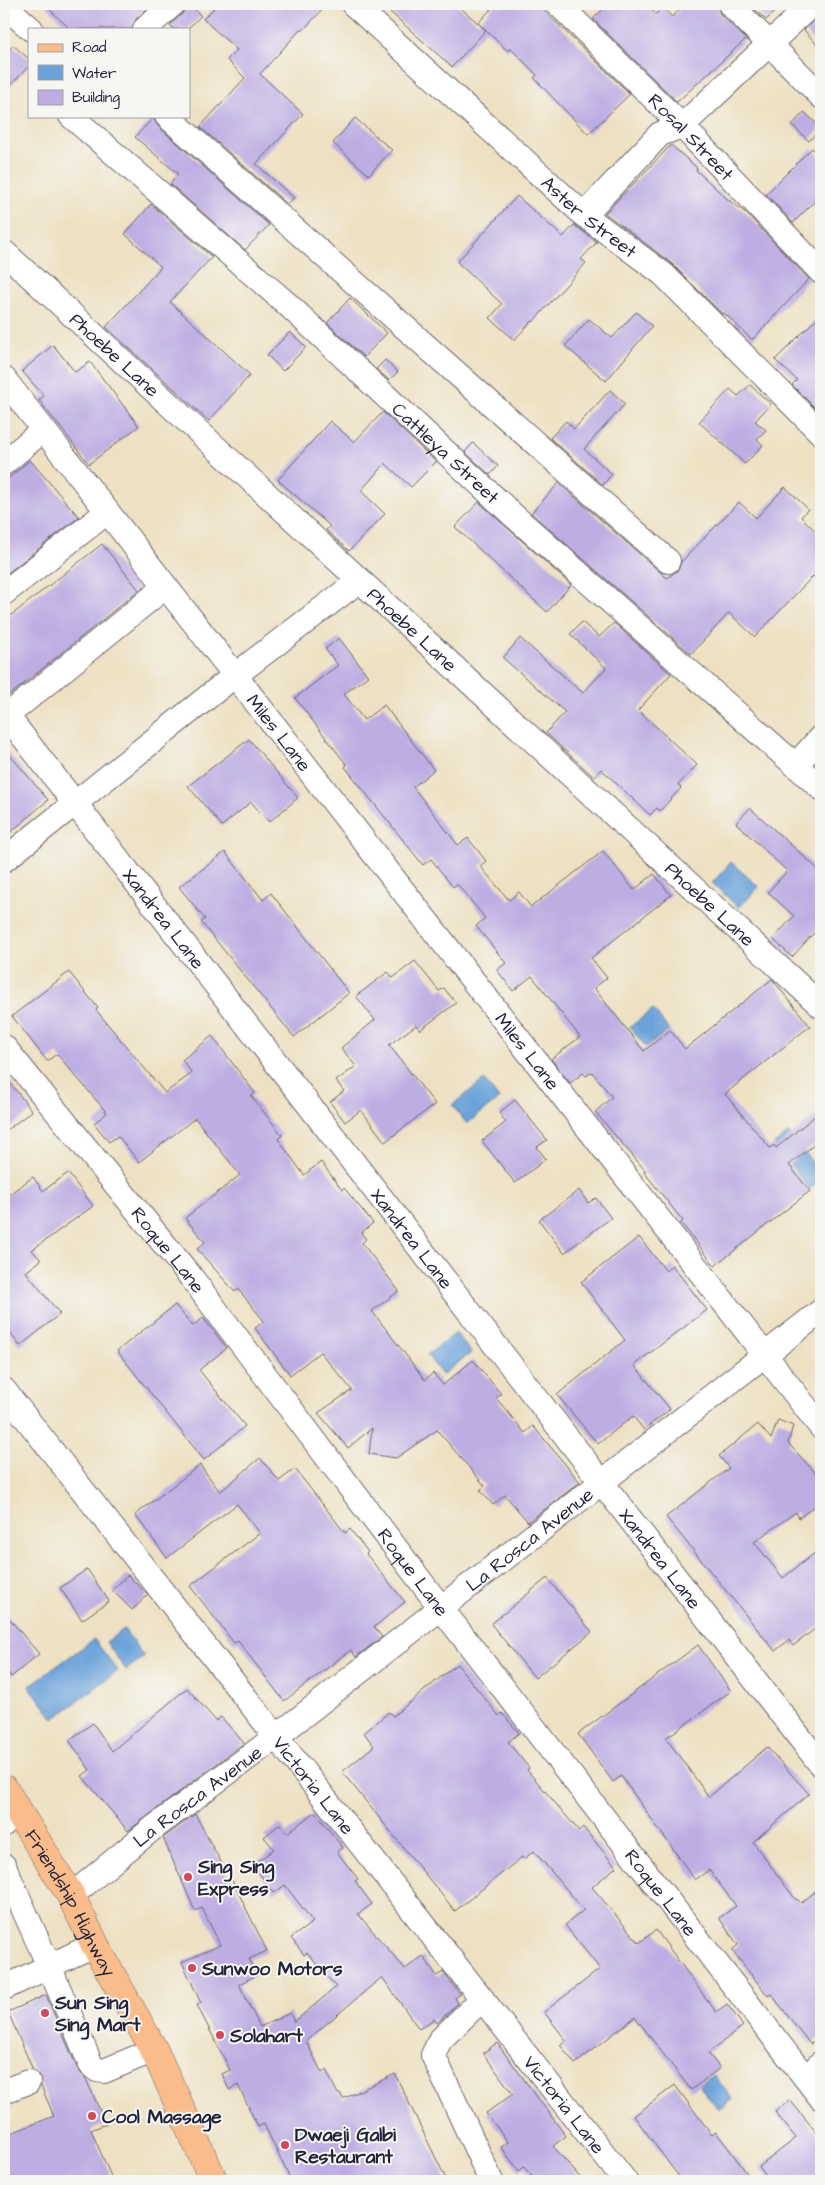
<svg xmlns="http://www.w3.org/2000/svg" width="825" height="2185" viewBox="0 0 825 2185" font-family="'Architects Daughter',sans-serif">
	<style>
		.water { fill: #6aa2d9; stroke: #46628a }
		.building { fill: #beade3 }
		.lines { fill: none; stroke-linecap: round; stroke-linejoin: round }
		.minor-casing { stroke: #69656b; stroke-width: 26 }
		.major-casing { stroke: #69656b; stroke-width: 29 }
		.minor { stroke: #fff; stroke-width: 24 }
		.major { stroke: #f9bc8a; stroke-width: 28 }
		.poi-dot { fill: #d1495b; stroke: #f6f6f2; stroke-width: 2 }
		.labels { text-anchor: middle; stroke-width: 4; stroke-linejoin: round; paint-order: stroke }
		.street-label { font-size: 19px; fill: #22223b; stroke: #f6f6f2 }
		.poi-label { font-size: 19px; font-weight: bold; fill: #22223b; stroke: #f6f6f2; text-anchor: start }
	</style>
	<rect width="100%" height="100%" fill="#f6f6f2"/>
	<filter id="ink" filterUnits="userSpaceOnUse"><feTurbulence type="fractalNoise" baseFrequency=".02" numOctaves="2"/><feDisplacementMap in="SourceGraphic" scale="10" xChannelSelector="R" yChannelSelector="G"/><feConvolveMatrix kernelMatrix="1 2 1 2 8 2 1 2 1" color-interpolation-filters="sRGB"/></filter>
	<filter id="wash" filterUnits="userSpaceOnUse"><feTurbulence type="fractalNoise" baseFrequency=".0096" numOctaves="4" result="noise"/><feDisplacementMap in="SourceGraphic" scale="20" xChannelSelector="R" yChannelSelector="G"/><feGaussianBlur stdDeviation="1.12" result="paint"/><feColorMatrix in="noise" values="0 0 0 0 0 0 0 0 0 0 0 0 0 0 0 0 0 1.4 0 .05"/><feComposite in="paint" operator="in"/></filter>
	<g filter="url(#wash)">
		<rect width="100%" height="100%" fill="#eee1c3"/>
		<g class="water">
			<polygon points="731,862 759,887 739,908 712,883"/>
			<polygon points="653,1009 669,1030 646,1047 630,1027"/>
			<polygon points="484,1080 499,1099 467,1124 452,1105"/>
			<polygon points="789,1133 821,1173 821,1181 810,1189 774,1144"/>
			<polygon points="456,1333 471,1353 442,1375 427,1355"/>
			<polygon points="124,1629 144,1657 126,1670 106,1642"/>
			<polygon points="94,1639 118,1671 54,1719 29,1686"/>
			<polygon points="714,2075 733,2100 718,2110 699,2085"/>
		</g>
		<g id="blocks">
			<g class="building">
				<polygon points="44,4 153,4 136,19 132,29 70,29"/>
				<polygon points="186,4 190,4 201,16 187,29 174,29 170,25 182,14"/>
				<polygon points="218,4 328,4 302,31 301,29 260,74 303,114 256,164 294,198 287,204 200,127 245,78 227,60 237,50 203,19"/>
				<polygon points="381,4 456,4 486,30 452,67"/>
				<polygon points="496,4 537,4 630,94 588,134 534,78 537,75 510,48 508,51 478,23"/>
				<polygon points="608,4 646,4 656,14 663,7 672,17 686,4 717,4 720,14 746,39 677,102 593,19"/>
				<polygon points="749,4 792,4 785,10 781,6 766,20"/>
				<polygon points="821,14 821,49 804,30"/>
				<polygon points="13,45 29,59 29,66 4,92 4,55"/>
				<polygon points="804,112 821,128 809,141 792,125"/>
				<polygon points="153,118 158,126 269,225 245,250 170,184 178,174 135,137"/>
				<polygon points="355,118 392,150 369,175 333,143"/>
				<polygon points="671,145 697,168 696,170 726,198 746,213 809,279 753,339 751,339 724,313 722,314 671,263 605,213"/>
				<polygon points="812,148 821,158 821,195 793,223 766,194"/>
				<polygon points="517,196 563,237 574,225 597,242 581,259 586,263 533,322 532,321 514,340 490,318 502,304 457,262"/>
				<polygon points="151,204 212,257 170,302 250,375 209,421 106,327 161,267 125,234"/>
				<polygon points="350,298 387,333 364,357 327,323"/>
				<polygon points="636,312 652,326 606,381 565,346 589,319 612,338"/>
				<polygon points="821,314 821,414 792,385 797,380 775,360"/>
				<polygon points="290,332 306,347 283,371 267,355"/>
				<polygon points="53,345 75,372 90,362 139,426 89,464 39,400 44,396 22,371"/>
				<polygon points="385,360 398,372 389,380 376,369"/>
				<polygon points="750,385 771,404 755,421 766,430 757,439 763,445 745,464 699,422 730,389 738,396"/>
				<polygon points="610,390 625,404 584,449 612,474 603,485 550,438 566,421 574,429"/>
				<polygon points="383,412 436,462 411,487 385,463 361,491 385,514 349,551 326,530 330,526 278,480 330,421 354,442"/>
				<polygon points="473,443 498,466 490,475 465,452"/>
				<polygon points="30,460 79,517 4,576 4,482"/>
				<polygon points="559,483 667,578 678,570 681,562 739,502 756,518 785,487 808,509 801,517 821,536 821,584 813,576 755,637 729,613 691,654 531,513"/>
				<polygon points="479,502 571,585 547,612 455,527"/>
				<polygon points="102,544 139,590 10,695 4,687 4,621"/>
				<polygon points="582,622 599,637 614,623 671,674 638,710 697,765 678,785 681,788 660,811 657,808 650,815 601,769 594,777 546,733 565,712 503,658 520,638 583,693 606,668 570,634"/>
				<polygon points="339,638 368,676 344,694 364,720 384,705 434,770 413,787 458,845 468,838 486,861 480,866 509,900 519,892 531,907 603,851 634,890 654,874 671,895 591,958 607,978 594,988 644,1051 670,1030 685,1049 772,979 810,1026 725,1094 770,1148 774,1145 776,1148 821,1111 821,1139 789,1165 810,1191 715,1266 681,1223 683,1221 644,1172 645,1170 595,1112 612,1097 592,1072 586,1076 583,1073 570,1083 551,1059 580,1037 532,976 513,991 497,970 506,963 476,926 485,918 457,884 453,887 431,859 423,865 345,767 347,765 295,698 338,665 325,649"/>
				<polygon points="249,739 298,798 269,822 251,802 222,826 188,786"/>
				<polygon points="4,748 48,800 4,838"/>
				<polygon points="750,808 821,872 821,925 792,957 773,939 794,916 768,892 787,871 736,823"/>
				<polygon points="225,852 263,900 271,893 349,993 294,1037 201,922 205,919 179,887"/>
				<polygon points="415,961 439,991 444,988 456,1003 420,1030 416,1025 389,1045 435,1104 385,1142 361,1110 345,1122 330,1102 344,1091 336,1081 356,1066 341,1048 375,1020 356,996 388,972 393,978"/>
				<polygon points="69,972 98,1008 96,1010 165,1093 192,1073 182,1060 212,1036 255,1093 251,1096 282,1135 278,1139 304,1175 321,1162 342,1190 344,1188 373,1223 361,1233 366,1239 362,1243 399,1291 372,1311 425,1380 433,1373 443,1385 473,1360 501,1394 496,1398 525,1433 533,1426 580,1482 528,1522 505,1495 493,1505 480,1490 485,1486 437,1430 396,1458 369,1454 372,1428 348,1448 318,1413 352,1390 320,1352 290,1375 255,1328 264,1321 238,1289 235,1292 197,1249 205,1242 185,1218 240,1175 195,1118 139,1162 118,1136 109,1142 94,1123 107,1113 57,1054 47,1061 12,1016"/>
				<polygon points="4,1075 32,1111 4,1132"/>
				<polygon points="515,1100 547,1140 537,1147 546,1159 515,1183 482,1141 506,1122 499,1113"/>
				<polygon points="68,1173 93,1206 32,1250 41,1260 26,1272 60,1314 20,1346 4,1325 4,1198 33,1177 43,1191"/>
				<polygon points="579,1190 588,1203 596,1198 611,1218 564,1253 539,1220"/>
				<polygon points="639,1237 666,1271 672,1265 707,1310 634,1365 670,1409 644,1430 633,1416 598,1444 557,1395 625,1340 581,1282"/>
				<polygon points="175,1305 193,1326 203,1318 227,1348 199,1370 245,1426 204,1460 117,1351"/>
				<polygon points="778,1420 793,1426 788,1443 821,1479 821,1501 799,1518 796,1512 754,1542 783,1578 821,1548 821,1624 793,1646 789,1640 775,1651 666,1517 729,1468 719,1456 758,1424 771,1439"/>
				<polygon points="260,1458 279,1481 295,1469 345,1533 350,1529 368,1552 366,1554 405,1602 374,1627 382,1637 356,1657 351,1650 284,1701 238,1641 234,1643 190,1586 260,1533 237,1504 167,1558 135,1515 200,1465 220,1492"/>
				<polygon points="87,1569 109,1601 82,1620 60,1588"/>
				<polygon points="128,1575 148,1595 132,1610 112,1590"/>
				<polygon points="547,1578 592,1632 535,1678 491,1624"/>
				<polygon points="4,1612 39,1654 11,1677 4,1667"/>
				<polygon points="698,1645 731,1691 666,1738 709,1797 767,1747 809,1794 753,1842 796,1900 797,1899 801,1903 821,1887 821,2036 810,2044 771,1994 768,1996 732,1950 738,1945 719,1918 736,1906 709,1870 695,1880 621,1776 613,1782 578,1734"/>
				<polygon points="457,1664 499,1716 502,1713 519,1733 508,1742 529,1768 527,1770 579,1831 583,1827 616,1867 592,1887 639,1943 656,1930 716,2012 727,2004 743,2026 708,2053 720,2068 691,2090 635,2017 575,2064 560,2045 566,2040 544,2012 600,1969 565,1925 584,1910 534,1851 524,1859 522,1857 455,1911 342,1772 374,1746 364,1733 389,1712 393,1716"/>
				<polygon points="187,1688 216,1721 221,1717 244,1743 128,1831 82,1776 90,1770 69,1740 93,1723 112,1751"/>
				<polygon points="315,1812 343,1848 337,1852 358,1879 355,1881 372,1904 358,1914 405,1969 423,1956 437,1976 443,1972 460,1994 455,1998 458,2003 437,2023 434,2019 419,2029 382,1977 306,2041 322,2073 326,2070 338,2094 340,2093 343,2099 395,2074 447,2181 291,2181 264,2124 258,2127 238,2085 229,2090 222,2074 230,2070 197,2005 201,2003 182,1962 220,1945 202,1908 195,1911 163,1838 195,1814 231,1881 232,1880 267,1951 249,1959 257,1975 239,1984 260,2027 290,2013 294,2022 336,1987 307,1953 304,1955 291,1938 313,1922 285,1885 274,1893 253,1865 274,1849 264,1837 280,1824 287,1833"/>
				<polygon points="46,1995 78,2070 86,2079 106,2124 91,2130 113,2181 4,2181 4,2136 54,2116 41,2086 41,2077 33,2070 8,2012"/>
				<polygon points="497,2043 566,2136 553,2146 583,2181 536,2181 524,2167 519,2171 501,2147 508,2142 486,2113 513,2094 483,2053"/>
				<polygon points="675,2085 712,2135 716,2132 753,2181 682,2181 634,2116"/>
				<polygon points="790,2100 821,2138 821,2181 770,2181 759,2167 796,2138 775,2112"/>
			</g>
		</g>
	</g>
	<g filter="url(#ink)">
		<use href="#blocks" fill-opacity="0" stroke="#69656b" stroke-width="1"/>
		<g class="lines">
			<defs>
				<g id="minor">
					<path id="s1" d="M353,4L584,215L663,274L821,433"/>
					<path id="s2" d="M558,4L682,126L821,272"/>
					<polyline points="730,4 821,96"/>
					<polyline points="4,5 31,29"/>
					<polyline points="145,29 173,4"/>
					<path id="s3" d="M71,116L286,303L514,516L821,788"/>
					<polyline points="167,116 668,561"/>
					<polyline points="584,215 660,134 682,126 812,4"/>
					<path id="s4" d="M4,252L821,1006"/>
					<path id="s5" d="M4,379L821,1427"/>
					<polyline points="4,463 43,430"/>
					<polyline points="4,593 107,512"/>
					<path id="s6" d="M4,712L821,1765"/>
					<polyline points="4,718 165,587"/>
					<polyline points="796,765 821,737"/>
					<polyline points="4,860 234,676 360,580"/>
					<path id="s7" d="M4,1047L191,1277L441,1608L821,2098"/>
					<path id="s8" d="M4,1390L625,2181"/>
					<polyline points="4,1824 18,1810"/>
					<polyline points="4,1866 49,1966 91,2065 97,2070 104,2071 154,2050"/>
					<path id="s9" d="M71,1896L152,1829L277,1736L821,1311"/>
					<polyline points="4,1988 81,1951 96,1947"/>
					<polyline points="482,1999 440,2040 433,2055 491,2181"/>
					<polyline points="806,2078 821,2063"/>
					<polyline points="4,2091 28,2082"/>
				</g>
				<g id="major">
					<path id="s10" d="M4,1789L71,1896L96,1947L154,2050L214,2181"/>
				</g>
			</defs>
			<use href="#minor" class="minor-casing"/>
			<use href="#major" class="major-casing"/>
			<use href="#minor" class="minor"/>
			<use href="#major" class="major"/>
		</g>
	</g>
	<g class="poi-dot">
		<circle cx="188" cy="1877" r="5"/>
		<circle cx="192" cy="1968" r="5"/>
		<circle cx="45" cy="2013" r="5"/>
		<circle cx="220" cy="2035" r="5"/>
		<circle cx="92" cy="2116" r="5"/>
		<circle cx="285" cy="2145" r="5"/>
	</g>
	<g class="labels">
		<g class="street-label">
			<text dy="7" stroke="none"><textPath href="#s2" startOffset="188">Rosal Street</textPath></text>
			<text dy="7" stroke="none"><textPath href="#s1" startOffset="318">Aster Street</textPath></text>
			<text dy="7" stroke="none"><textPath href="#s4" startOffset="151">Phoebe Lane</textPath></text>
			<text dy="7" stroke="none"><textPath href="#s3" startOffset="504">Cattleya Street</textPath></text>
			<text dy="7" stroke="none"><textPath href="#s4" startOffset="556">Phoebe Lane</textPath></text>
			<text dy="7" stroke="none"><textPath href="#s5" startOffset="448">Miles Lane</textPath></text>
			<text dy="7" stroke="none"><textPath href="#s4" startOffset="961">Phoebe Lane</textPath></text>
			<text dy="7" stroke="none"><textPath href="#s6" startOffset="261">Xandrea Lane</textPath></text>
			<text dy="7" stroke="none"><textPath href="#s5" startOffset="852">Miles Lane</textPath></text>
			<text dy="7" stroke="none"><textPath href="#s6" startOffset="666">Xandrea Lane</textPath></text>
			<text dy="7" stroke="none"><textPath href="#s7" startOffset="261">Roque Lane</textPath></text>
			<text dy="7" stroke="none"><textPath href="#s9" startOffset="581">La Rosca Avenue</textPath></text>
			<text dy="7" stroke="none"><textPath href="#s6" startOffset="1071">Xandrea Lane</textPath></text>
			<text dy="7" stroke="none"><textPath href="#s7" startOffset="666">Roque Lane</textPath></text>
			<text dy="7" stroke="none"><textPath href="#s8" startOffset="502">Victoria Lane</textPath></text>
			<text dy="7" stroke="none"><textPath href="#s9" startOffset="161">La Rosca Avenue</textPath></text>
			<text dy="7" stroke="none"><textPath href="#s7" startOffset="1071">Roque Lane</textPath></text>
			<text dy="7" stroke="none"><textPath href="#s10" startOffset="132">Friendship Highway</textPath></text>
			<text dy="7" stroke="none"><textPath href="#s8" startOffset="908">Victoria Lane</textPath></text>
		</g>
		<g class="poi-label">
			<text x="198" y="1873">Sing Sing<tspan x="198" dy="22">Express</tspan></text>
			<text x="202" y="1975">Sunwoo Motors</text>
			<text x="55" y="2009">Sun Sing<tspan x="55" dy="22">Sing Mart</tspan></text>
			<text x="230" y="2042">Solahart</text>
			<text x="102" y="2123">Cool Massage</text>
			<text x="295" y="2141">Dwaeji Galbi<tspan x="295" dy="22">Restaurant</tspan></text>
		</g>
	</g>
	<rect width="825" height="2185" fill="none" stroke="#f6f6f2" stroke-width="20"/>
	<rect x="28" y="28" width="162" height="90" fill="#f6f6f2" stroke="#a1a1a9"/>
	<rect x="38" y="44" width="25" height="8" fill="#f9bc8a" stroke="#a1a1a9"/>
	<text x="72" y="52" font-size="15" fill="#22223b">Road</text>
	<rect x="38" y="65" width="25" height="15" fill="#6aa2d9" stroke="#a1a1a9"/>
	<text x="72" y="78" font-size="15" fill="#22223b">Water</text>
	<rect x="38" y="90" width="25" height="15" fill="#beade3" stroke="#a1a1a9"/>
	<text x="72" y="102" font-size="15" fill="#22223b">Building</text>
</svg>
